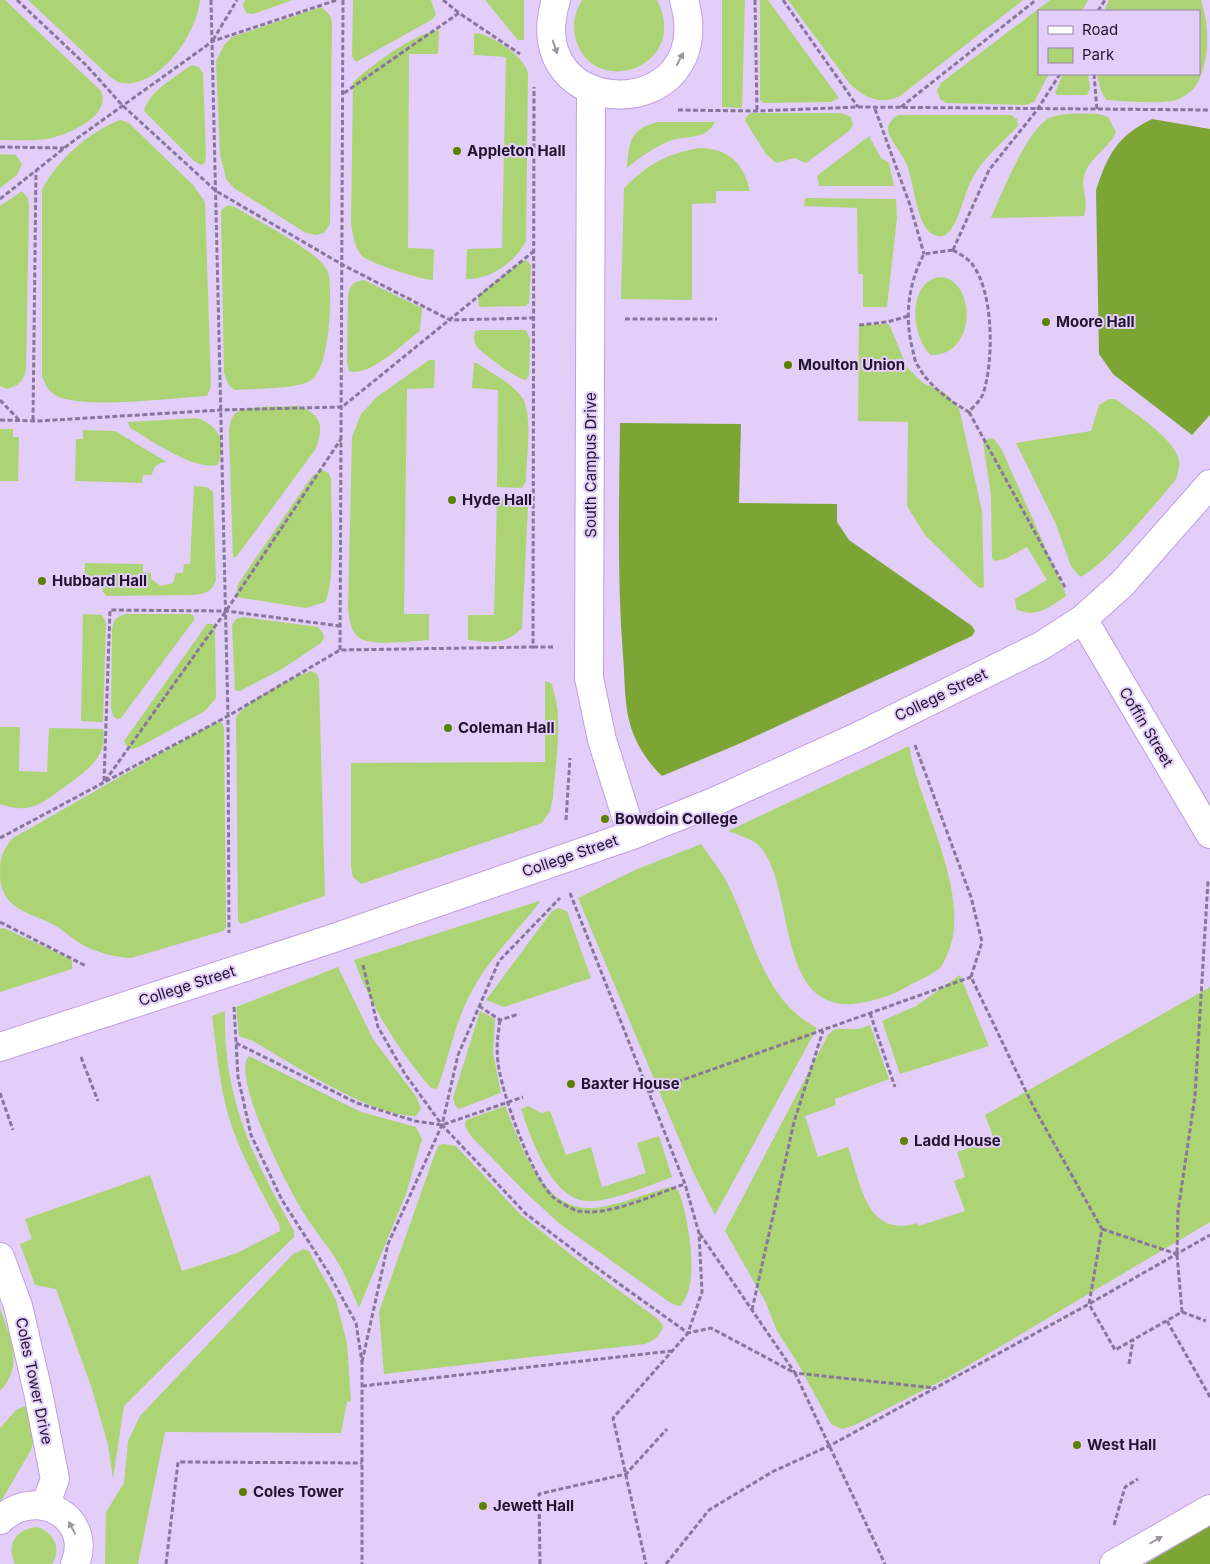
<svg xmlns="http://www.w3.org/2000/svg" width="1210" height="1564" viewBox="0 0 1210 1564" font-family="Inter,sans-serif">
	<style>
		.green { fill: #add474 }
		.forest { fill: #7da536 }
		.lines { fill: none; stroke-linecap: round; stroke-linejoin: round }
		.minor-casing { stroke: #c19ee3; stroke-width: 30 }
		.path { stroke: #89779b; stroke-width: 3; stroke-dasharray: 5 2.5; stroke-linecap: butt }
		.minor { stroke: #fff; stroke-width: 28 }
		.oneway { fill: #9c95a1 }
		.poi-dot { fill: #5c8100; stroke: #e3cefa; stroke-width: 2 }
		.labels { text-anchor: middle; stroke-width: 4; stroke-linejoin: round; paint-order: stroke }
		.poi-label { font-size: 15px; font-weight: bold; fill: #22142e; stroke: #e3cefa; text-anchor: start }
		.street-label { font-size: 15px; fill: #22142e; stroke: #e3cefa }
	</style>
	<rect width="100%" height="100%" fill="#e3cefa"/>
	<g class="green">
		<path d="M0,0H5L101,91C112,117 67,135 47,139C31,141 16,140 0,140Z"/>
		<path d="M28,0H200C197,33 161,88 122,83C118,83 112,78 109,76Z"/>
		<polygon points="245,0 293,0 253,14 246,13 243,5"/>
		<polygon points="353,0 431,0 436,14 433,19 356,62 352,57"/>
		<polygon points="485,0 524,0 524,40 518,40"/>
		<path d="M582,0H657C691,67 594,100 576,40C572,26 574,13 582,0Z"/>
		<polygon points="722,0 745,0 742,108 722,107"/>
		<polygon points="760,0 768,0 839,98 831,102 764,103 760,100"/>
		<path d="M788,0H1023L900,96C880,105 866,99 850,84Z"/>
		<polygon points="1050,0 1088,0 1082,11 1039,11 1039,74 1049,74 1034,102 1026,105 946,103 940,99 937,90 941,83"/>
		<path d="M1109,0H1201C1210,29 1210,59 1197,84C1192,92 1182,99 1172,101C1151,104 1128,101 1106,100L1101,91L1097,74H1199V11H1104Z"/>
		<polygon points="321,7 330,15 332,22 330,224 324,233 316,235 306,233 234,188 226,179 220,154 216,61 224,45 232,37"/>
		<path d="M439,30L438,54H409L408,248L434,249L433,280C422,280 370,263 362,256C354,247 353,235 351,223L353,82C374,64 412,34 439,30Z"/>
		<path d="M474,33C490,33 526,57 528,74L526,241C515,262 490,280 466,279L467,249L502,248L506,57L474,55Z"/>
		<path d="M192,65L199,67L203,73L206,155L205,163L201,165L194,161L144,111C148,92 176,76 192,65Z"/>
		<polygon points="1063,74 1088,74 1090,89 1087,95 1057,95 1055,93"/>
		<polygon points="750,113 842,113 851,117 853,125 849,131 806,163 794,158 776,163 766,154 747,124 745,119"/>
		<path d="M1099,114L1108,117L1116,132C1109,149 1088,158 1084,177C1081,191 1089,198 1084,216L991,218C1001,195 1029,124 1052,117C1066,112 1084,114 1099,114Z"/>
		<path d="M898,115H1011L1017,119L1018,126C1002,143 981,160 971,181C964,193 957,234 942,236C936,237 929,233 926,228C915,212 914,182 906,163C903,155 888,137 888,130C888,123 892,119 898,115Z"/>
		<path d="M120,120L129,123L194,186L205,202L211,386L207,396C170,398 91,409 59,397C49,393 46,386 42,377V190C56,161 90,131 120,120Z"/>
		<path d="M658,122H715C705,142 685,134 667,142C653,148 639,158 627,168C629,141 630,129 658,122Z"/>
		<polygon points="869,136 881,158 889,163 894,186 819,186 817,176"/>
		<path d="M699,148C729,149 743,162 750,191H716V203L692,204V300L621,299L624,188C648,164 666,154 699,148Z"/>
		<polygon points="0,154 16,155 22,164 17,175 0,188"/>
		<path d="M22,191L28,198L29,207L26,370C23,382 19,385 7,389L0,386V206Z"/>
		<polygon points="805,198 896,199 897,218 887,307 863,307 863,274 858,274 857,208 804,206"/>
		<path d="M228,205L235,207C258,221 305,245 322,263C325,266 329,272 329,276C332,298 330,370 310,381C292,390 255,388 234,390L228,384L224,373L221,210Z"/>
		<polygon points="526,260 531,265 529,303 526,306 479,307 478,297 482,292 522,261"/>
		<path d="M942,277C976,282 977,356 931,355C910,337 907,278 942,277Z"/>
		<path d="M364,280L422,308L420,331C403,343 370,378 349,371L347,363L348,295C350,285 353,282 364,280Z"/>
		<polygon points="889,324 907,367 923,383 944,392 959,408 982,511 984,587 980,588 977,586 925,535 907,506 908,422 858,421 859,325"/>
		<path d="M479,330H526L530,339L529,376L526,380C519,381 482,353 477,347C473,342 474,336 475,331Z"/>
		<path d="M429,360H435L434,388L407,389L404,614H429V640C413,641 370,647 358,637C350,630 349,617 348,608L352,437L361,414L377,397Z"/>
		<path d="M474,363H477C491,373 514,384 523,399C533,417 526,460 526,481L522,488L497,487L498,390L472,388Z"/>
		<path d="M1109,399H1115C1133,412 1174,438 1179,460C1180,466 1178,473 1176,479C1157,502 1104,567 1080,577L1071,566L1055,522L1016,443L1091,431L1099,405Z"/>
		<path d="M299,406C323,415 324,428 315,450L237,556L233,558L229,432C230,425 230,418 236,413C245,405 285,407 299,406Z"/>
		<path d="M197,418C220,426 226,442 218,465C192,470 153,441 130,428L128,422Z"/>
		<polygon points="0,429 13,429 13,437 19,437 18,481 0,481"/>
		<path d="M83,430L115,431L167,462C159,462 153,466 152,475H143L142,483L75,481L76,439H83Z"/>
		<path d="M990,438L995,440L1002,450L1065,592L1066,596C1050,607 1035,619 1016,609L1015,599L1047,580L1027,547L1005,559L994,561L992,558L991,496L983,442Z"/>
		<path d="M322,470L329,473L331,479C331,506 336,583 325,602L306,608L236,597L238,584L312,476Z"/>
		<path d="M194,486L207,487L213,492L216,580C212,591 207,593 196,595L106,596L103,592L102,585L84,584L85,563L143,564V572L151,573V579L161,586L173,583L176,573H183L184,564H190Z"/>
		<path d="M497,498H524L528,507L522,628C505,646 491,642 468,640V615H494Z"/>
		<polygon points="83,614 102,615 106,622 103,722 81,721"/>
		<path d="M126,614H190L194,616V620L121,718L117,719L113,716L111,708L112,631C113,620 115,617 126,614Z"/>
		<polygon points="243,617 318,627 323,633 324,638 321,643 282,669 240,691 235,690 232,625 236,619"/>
		<polygon points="207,624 213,624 215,631 216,698 205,711 141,746 133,749 128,748 124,741"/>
		<path d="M311,671L316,673L319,679L325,896L241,924L238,921L236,718C244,701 293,677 311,671Z"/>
		<path d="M545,681L551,683C565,718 555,761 553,798L550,811L542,823L361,884L353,877L351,867V763L545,762Z"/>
		<path d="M216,722L222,723L224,728L226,928L223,931L131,958C114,957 98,953 83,945C72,939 64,930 54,925C28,911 0,910 0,873C0,858 2,850 13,838Z"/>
		<path d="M0,727H20L19,771L47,772L49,728L103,729C109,758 83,773 63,788C53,795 40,806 27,808C18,809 8,807 0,804Z"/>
		<path d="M909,746C919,806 974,897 947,955C945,959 943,965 940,968C932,975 919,980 910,985C894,995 872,1002 853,1004C776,1010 795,888 761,848C754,839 738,835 728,831Z"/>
		<path d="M701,844C708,854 716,865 723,875C753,928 759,998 817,1028L715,1215L693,1172L578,898L635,870Z"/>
		<path d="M539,901L540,902C514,935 482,966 465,1005C453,1032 448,1061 437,1089L431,1088C399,1051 371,1007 354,960Z"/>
		<polygon points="558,908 567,911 591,978 504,1007 486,1000 552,911"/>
		<polygon points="4,928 66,957 72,961 72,969 0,992 0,929"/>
		<path d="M338,967L373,1039L417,1098L421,1109L416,1116C372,1117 292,1064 253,1041L239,1036L236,1007Z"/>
		<polygon points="960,975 989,1046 900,1074 882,1021 916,1006"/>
		<path d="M1210,987V1222L947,1378L855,1425L842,1429L831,1424L797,1362L777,1331L765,1301L725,1231L828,1035L835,1029H858L870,1025L889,1079L835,1099L836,1105L805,1116L818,1157L848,1147C861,1183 866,1239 918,1223L919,1226L965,1211L954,1181L965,1177L957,1152L994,1139L985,1115Z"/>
		<path d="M225,1011C223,1098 253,1158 294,1231V1237L124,1406L113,1479L108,1445L92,1389L56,1289L35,1285L20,1244L32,1239L25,1219L150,1175L182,1271L237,1253L280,1231L279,1224C262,1193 245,1163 233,1130C220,1094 217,1053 212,1016Z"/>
		<polygon points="480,1011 495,1019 493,1052 501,1093 459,1109 455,1105 453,1098"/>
		<path d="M249,1056L361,1112L416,1127L422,1139L406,1194L359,1308C353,1294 347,1279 340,1266C329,1247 314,1230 303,1212C289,1190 230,1075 249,1056Z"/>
		<path d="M505,1106C523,1150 545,1221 606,1206C627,1202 648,1193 669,1187H675L679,1192C688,1218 701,1282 681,1305L678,1306L669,1302L560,1224L525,1192L470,1135L465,1126L466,1120Z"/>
		<path d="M528,1106L541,1113L550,1111L566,1155L591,1147L602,1187L646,1173L637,1143L659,1136L672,1177C651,1185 608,1203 587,1201C551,1199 531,1138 521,1109Z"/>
		<path d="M444,1144L456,1146L521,1215L579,1261L659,1320L663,1326C661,1335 654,1341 645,1344L384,1374L379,1312L434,1156L439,1145Z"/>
		<polygon points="304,1249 309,1251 336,1300 347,1343 351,1401 347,1402 341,1433 165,1432 138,1564 105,1564 106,1512 124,1483 128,1441 140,1416 293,1254"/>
		<path d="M0,1308C10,1338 25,1365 0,1391Z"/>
		<polygon points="25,1406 30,1406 35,1434 31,1450 0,1503 0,1428 16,1410"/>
		<path d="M37,1527C54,1532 62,1549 52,1564H15C6,1545 15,1529 37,1527Z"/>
	</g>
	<g class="forest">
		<path d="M1152,119L1210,129V415L1192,435L1113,374L1099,354L1096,190C1108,154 1117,136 1152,119Z"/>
		<path d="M620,423L741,424L739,503L837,504V522L849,540L972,626L975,631L972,636L741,743L662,776C648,763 635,743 630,724C624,703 625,678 623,656C617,578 619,501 620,423Z"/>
		<polygon points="1210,1526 1210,1564 1145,1564"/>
	</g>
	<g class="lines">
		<defs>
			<g id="minor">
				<path d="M556,0C518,125 720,127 684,0"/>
				<polyline points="591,89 589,678 602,740 632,835"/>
				<polyline points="1083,619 1210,834"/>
				<polyline points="0,1047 331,939 632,835 716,801 857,737 1041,646 1083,619 1122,584 1210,484"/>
				<polyline points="0,1257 18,1306 38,1392 55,1479 45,1506"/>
				<path d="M0,1520C37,1485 94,1518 75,1564"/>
				<polyline points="1114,1564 1210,1509"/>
			</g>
		</defs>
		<use href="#minor" class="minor-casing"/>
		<g class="path">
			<polyline points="17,0 87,66 122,105 216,191 343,265 450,320 534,318"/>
			<polyline points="211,0 228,716 229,933"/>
			<polyline points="443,0 459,13"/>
			<polyline points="755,0 757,111"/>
			<polyline points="783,0 858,107"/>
			<polyline points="1098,11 1105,0"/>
			<polyline points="213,40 237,0"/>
			<polyline points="1094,74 1097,110"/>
			<polyline points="344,93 459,13 520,54"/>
			<polyline points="901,107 1036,0"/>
			<polyline points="875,109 910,205 924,254"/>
			<polyline points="678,110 757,111 858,107 1210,110"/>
			<polyline points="0,147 64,148"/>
			<polyline points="0,199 72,142 213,41 337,0"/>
			<path d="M953,250C959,254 968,258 972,264C994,292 994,361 983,394C980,401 973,407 969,412C950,401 929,386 918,366C915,362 914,356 913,351C904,318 908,284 924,254Z"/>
			<polyline points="953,250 989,170 1037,110 1060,74"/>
			<polyline points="625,319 717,319"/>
			<polyline points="859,325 887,322 909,316"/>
			<polyline points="0,400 20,421"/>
			<polyline points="969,412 1066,589"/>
			<polyline points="0,420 38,421 221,410 342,407 534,251"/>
			<polyline points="33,420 36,171"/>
			<polyline points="533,647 555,647"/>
			<polyline points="340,650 343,0"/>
			<polyline points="915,745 971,897 982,942 971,977 1033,1106 1102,1229 1089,1304 1115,1350 1182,1312 1177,1254 1178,1211 1195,1096 1208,881"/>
			<polyline points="104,781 110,610 226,611 340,626"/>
			<polyline points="105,781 226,611 341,439"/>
			<polyline points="566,820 570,758"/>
			<polyline points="0,838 228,716 340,650 533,647 534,87"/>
			<polyline points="570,893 685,1184 699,1233 702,1292 688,1333 613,1418 646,1564"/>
			<polyline points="0,922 86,966"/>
			<polyline points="363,965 378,1027 405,1074 442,1125 526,1214 604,1273 688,1333 711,1328 795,1373 885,1564"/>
			<polyline points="479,1006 500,1020 519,1014"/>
			<polyline points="234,1007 238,1077 251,1135 282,1200 328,1272 356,1323 362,1362 362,1564"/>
			<polyline points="870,1013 895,1087"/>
			<path d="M500,1020C498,1034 496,1047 498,1062C501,1092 531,1175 552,1196C557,1201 571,1209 578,1211C609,1217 655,1194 685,1184"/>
			<polyline points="236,1043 357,1103 415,1121 442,1125 523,1097"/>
			<polyline points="81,1057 98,1101"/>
			<polyline points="649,1092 971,977"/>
			<polyline points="0,1093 13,1130"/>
			<polyline points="1102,1229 1177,1254"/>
			<polyline points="700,1234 795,1373 935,1388"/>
			<polyline points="752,1310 794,1122 823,1031"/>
			<polyline points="1182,1312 1206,1321"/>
			<polyline points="1167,1321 1210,1397"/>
			<polyline points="362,1362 388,1244 442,1125 458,1055 499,961 560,898"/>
			<polyline points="1129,1364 1133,1340"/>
			<polyline points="362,1386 671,1351"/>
			<polyline points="1114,1525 1125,1487 1138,1479"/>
			<polyline points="166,1564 178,1462 362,1463"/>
			<polyline points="540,1564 539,1494 626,1474 667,1429"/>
			<polyline points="666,1564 709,1510 772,1472 831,1445 1089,1304 1210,1235"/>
		</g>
		<use href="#minor" class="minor"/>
	</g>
	<defs><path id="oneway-solid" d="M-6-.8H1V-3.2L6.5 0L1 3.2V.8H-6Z" transform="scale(1.25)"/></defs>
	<g class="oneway">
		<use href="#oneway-solid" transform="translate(555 47) rotate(71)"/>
		<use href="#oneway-solid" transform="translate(680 59) rotate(-63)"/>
		<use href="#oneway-solid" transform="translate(72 1528) rotate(-118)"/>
		<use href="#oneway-solid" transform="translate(1156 1540) rotate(-30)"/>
	</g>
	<g class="poi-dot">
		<circle cx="457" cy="151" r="5"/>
		<circle cx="1046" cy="322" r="5"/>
		<circle cx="788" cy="365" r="5"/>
		<circle cx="452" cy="500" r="5"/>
		<circle cx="42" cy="581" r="5"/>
		<circle cx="448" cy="728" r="5"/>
		<circle cx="605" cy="819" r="5"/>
		<circle cx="571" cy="1084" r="5"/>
		<circle cx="904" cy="1141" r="5"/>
		<circle cx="1077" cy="1445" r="5"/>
		<circle cx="243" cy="1492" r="5"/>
		<circle cx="483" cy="1506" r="5"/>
	</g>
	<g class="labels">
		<g class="poi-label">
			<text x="467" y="156">Appleton Hall</text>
			<text x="1056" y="327">Moore Hall</text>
			<text x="798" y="370">Moulton Union</text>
			<text x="462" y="505">Hyde Hall</text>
			<text x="52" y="586">Hubbard Hall</text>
			<text x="458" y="733">Coleman Hall</text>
			<text x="615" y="824">Bowdoin College</text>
			<text x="581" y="1089">Baxter House</text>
			<text x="914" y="1146">Ladd House</text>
			<text x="1087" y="1450">West Hall</text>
			<text x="253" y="1497">Coles Tower</text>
			<text x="493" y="1511">Jewett Hall</text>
		</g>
		<g class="street-label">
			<text transform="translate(591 465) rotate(-90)" y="5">South Campus Drive</text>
			<text transform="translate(941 695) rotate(-26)" y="5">College Street</text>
			<text transform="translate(1146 727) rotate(59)" y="5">Coffin Street</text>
			<text transform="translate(570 856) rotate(-19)" y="5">College Street</text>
			<text transform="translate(187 986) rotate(-18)" y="5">College Street</text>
			<text transform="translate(34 1381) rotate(78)" y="5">Coles Tower Drive</text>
		</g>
	</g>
	<rect x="1038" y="10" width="162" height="65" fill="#e3cefa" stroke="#9684a8"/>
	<rect x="1048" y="26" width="25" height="8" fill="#ffffff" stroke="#9684a8"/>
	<text x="1082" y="35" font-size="15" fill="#22142e">Road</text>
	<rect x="1048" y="48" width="25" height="15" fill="#add474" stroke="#9684a8"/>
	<text x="1082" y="60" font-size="15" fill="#22142e">Park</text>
</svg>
